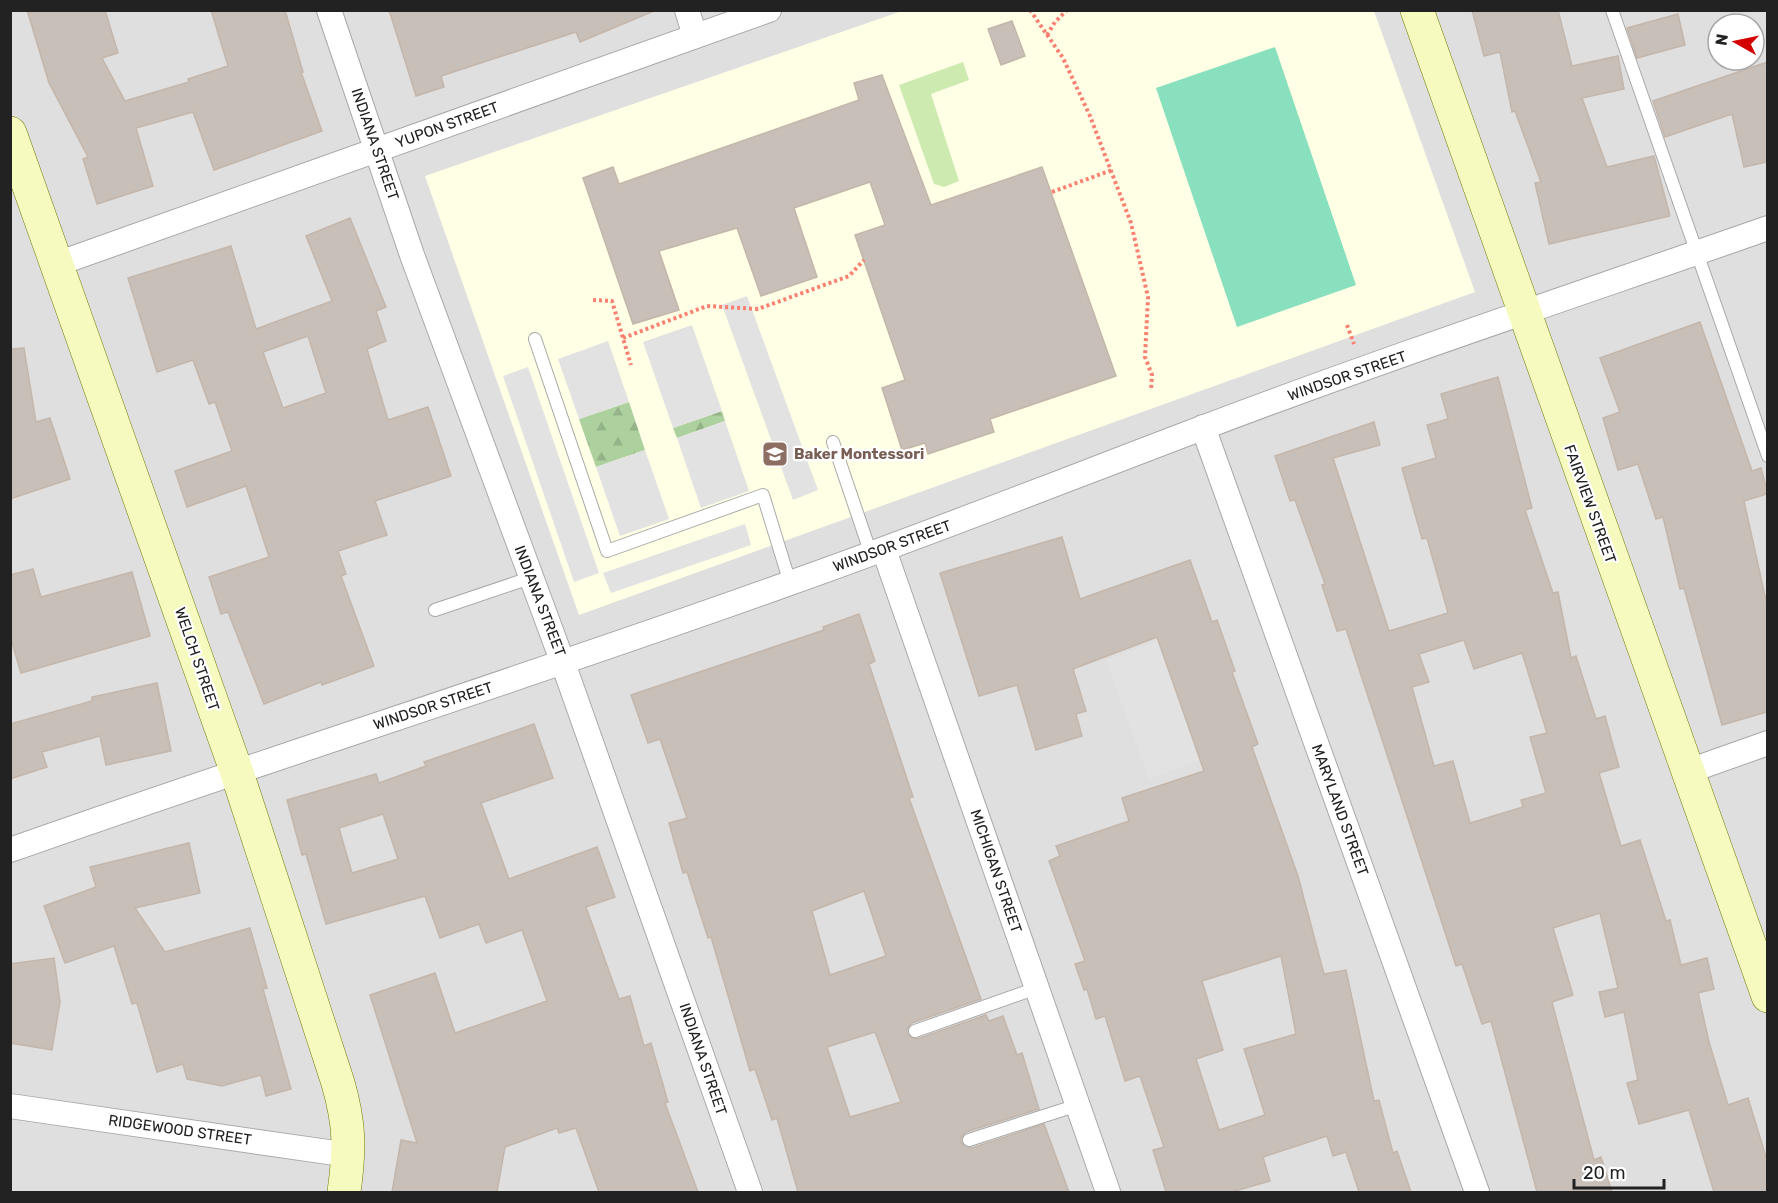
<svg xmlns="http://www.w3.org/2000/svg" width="1778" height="1203" viewBox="0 0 1778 1203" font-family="Rubik,sans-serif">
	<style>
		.residential { fill: #e0dfdf; fill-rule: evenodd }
		.education { fill: #ffffe5 }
		.forest { fill: url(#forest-firs) }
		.garden { fill: #cdebb0 }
		.pitch { fill: #88e0be }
		.parking { fill: #e2e2e2 }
		.building { fill: #c7bfb8; stroke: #c4b6ab; stroke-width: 1.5; fill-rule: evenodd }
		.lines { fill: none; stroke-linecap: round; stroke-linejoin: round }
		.lane-casing { stroke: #a9a9a9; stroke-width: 14 }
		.street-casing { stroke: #a9a9a9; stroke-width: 26 }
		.secondary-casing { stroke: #707d05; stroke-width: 34 }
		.path { stroke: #fa8072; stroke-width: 4; stroke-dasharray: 3 3; stroke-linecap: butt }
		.lane { stroke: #fff; stroke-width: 12 }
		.street { stroke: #fff; stroke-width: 24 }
		.secondary { stroke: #f7fabf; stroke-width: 33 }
		.labels { text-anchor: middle; stroke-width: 4.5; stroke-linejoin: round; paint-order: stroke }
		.street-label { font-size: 15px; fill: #222; stroke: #fff }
		.education-label { font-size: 15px; font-weight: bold; fill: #785e54; stroke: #fff; text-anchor: start }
	</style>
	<defs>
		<pattern id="forest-firs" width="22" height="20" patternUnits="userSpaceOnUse" patternTransform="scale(1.5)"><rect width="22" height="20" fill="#add19e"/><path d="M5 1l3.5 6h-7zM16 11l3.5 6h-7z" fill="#95b388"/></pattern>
	</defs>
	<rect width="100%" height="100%" fill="#f2efe9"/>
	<path class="residential" d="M11,11H1767V1192H11ZM1718,24H1754V60H1718Z"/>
	<polygon class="education" points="902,11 1374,11 1475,292 579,615 425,176"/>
	<g class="forest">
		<polygon points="629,402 645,450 596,467 579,419"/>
		<polygon points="722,411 725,421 677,438 673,428"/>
	</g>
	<polygon class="garden" points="963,62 969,80 931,94 959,181 944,187 934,184 899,85"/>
	<polygon class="pitch" points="1275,47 1356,285 1237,327 1156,88"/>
	<g class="parking">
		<polygon points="747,296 818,490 793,500 722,305"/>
		<polygon points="692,325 722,411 673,428 643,342"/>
		<polygon points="608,341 629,402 579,419 558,359"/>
		<polygon points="528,367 599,573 574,582 503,376"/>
		<polygon points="725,421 749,491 701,508 677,438"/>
		<polygon points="645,450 669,519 620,536 596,467"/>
		<polygon points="745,524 751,545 611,593 603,573"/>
		<polygon points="1158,641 1200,760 1149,779 1106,660"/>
	</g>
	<g class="building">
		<polygon points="27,10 105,10 118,53 102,58 125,101 189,82 188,79 228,66 211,10 285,10 303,72 301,72 322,131 214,170 193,112 136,128 153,186 97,204 83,159 88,157 49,83"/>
		<polygon points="389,10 654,10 654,11 580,42 576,32 441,76 444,87 416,96"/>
		<polygon points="1472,10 1558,10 1572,66 1618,56 1624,89 1582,98 1607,167 1654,156 1670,216 1549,244 1535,183 1541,182 1515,111 1512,112 1500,52 1484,56"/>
		<polygon points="1678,14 1685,45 1637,58 1627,28"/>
		<polygon points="1012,21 1025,56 1001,65 988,29"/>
		<polygon points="1767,62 1767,162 1744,167 1732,114 1665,137 1653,101"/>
		<polygon points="882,75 931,205 1042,167 1116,376 990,419 994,432 928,454 925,443 902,450 882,388 905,380 855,235 885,225 870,182 794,208 817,277 761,296 737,228 659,251 679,310 633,324 583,178 613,167 619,184 859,100 854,83"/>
		<path d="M350,218L386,307L376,311L386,341L367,349L388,420L428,407L451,476L375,501L387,535L338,551L346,574L341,576L374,666L322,685L321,682L264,704L228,612L221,614L209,577L269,557L246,486L187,507L175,471L232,451L215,402L209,404L193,360L157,372L128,278L231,246L256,329L332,301L306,236ZM308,336L326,393L283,408L263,352Z"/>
		<polygon points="1700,322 1752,471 1761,468 1767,490 1767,494 1744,501 1767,605 1767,712 1722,725 1684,588 1680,589 1663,517 1656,519 1638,464 1618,470 1603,418 1620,412 1600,358"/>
		<polygon points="24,348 36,422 50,418 70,479 10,499 10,349"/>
		<path d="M1498,377L1532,508L1525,510L1553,593L1558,592L1571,658L1576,656L1596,719L1605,716L1619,767L1599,773L1621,846L1640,840L1666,921L1670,920L1681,965L1707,958L1714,989L1698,993L1709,1042L1728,1105L1748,1098L1767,1160V1192H1714L1689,1110L1639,1124L1627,1083L1638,1080L1624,1012L1605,1017L1599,992L1618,988L1600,913L1553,928L1573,995L1552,1002L1594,1160L1601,1157L1612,1192H1537L1491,1021L1482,1024L1462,964L1456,966L1346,629L1337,631L1322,585L1325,584L1295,500L1290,501L1275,456L1374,422L1380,445L1333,458L1389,631L1448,613L1427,538L1422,539L1402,468L1436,458L1427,425L1448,419L1441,394ZM1464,640L1474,669L1522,653L1547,733L1530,737L1546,793L1521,800L1523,807L1470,823L1453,761L1434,766L1412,687L1429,682L1419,654Z"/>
		<path d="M1062,537L1080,599L1190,560L1212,622L1217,620L1235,671L1232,672L1258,744L1252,747L1298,876L1324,974L1346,970L1374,1101L1379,1100L1393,1153L1397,1151L1411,1192H1359L1346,1152L1333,1156L1327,1136L1263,1157L1270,1181L1232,1192H1166L1153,1150L1164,1147L1140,1076L1125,1081L1105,1016L1096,1019L1087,989L1084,990L1075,964L1085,961L1049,861L1060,856L1056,846L1129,821L1122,798L1204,771L1157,637L1073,669L1086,711L1076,714L1082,736L1036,750L1017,685L979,696L940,573ZM1281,956L1296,1034L1244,1049L1265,1115L1219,1130L1196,1059L1223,1050L1202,981Z"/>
		<polygon points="33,569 41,597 132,572 150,636 21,673 10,636 10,575"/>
		<path d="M859,614L875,661L869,664L913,797L909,798L981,999L912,1023L907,1029V1034L917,1039L986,1015L989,1021L1003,1016L1017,1055L1022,1053L1039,1109L966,1132L961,1138V1143L972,1148L1044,1124L1069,1192H798L777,1118L772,1120L755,1069L750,1071L711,937L708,938L687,872L683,873L669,823L687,818L660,739L648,743L631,695L824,630L823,627ZM864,891L886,956L830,975L812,911ZM875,1032L901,1102L850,1117L827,1047Z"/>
		<polygon points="157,683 171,751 106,765 100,736 42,752 47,767 10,779 10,724 92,701 92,697"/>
		<path d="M534,724L553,778L481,803L509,879L597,847L615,897L586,907L619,999L630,996L644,1046L651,1043L668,1102L665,1103L698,1192H599L576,1128L559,1133L557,1128L505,1147L497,1192H392L401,1140L417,1143L370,995L435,973L455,1033L547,1001L522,930L486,943L479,924L440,938L425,896L326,924L306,854L302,855L287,800L376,774L379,783L426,766L424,762ZM383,814L398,859L352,873L339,828Z"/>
		<polygon points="189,843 200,893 135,908 165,952 250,928 267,988 263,989 291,1089 266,1096 261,1075 222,1086 187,1079 183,1064 157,1072 137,1003 132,1004 114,946 65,963 44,906 96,887 90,867"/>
		<polygon points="54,958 60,1002 52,1050 10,1043 10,964"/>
	</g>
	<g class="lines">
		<defs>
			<g id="lane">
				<polyline points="1612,10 1768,456"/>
				<polyline points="535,339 607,551 763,495 790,583"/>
				<polyline points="833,442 871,554"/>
				<polyline points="435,610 530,578"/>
				<polyline points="915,1031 1037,988"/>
				<polyline points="969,1140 1078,1105"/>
			</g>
			<g id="street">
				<polyline points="329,10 412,255 563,663 750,1192"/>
				<polyline points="687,10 695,36"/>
				<polyline points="57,264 769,10"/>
				<polyline points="1203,427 1477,1192"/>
				<polyline points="884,550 1108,1192"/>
				<polyline points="1686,772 1768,743"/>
				<path d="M10,850C270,758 532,676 790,583C929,534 1065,480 1202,428C1389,357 1579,294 1768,228"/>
				<polyline points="10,1106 349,1155"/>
			</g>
			<g id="secondary">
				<polyline points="1417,10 1768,996"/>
				<path d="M10,133L236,770L338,1083C350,1125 350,1149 344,1192"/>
			</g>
		</defs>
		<use href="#lane" class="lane-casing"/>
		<use href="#street" class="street-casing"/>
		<use href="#secondary" class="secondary-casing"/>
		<g class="path">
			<polyline points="1030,10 1063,58 1090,116 1131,223 1148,297 1145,357 1152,375 1151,390"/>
			<polyline points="1047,35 1055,22 1067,10"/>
			<polyline points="1052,192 1112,170"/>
			<polyline points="593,300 612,301 631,365"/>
			<polyline points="1347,325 1354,344"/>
			<polyline points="623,338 707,306 758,309 849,276 864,260"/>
		</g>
		<use href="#lane" class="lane"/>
		<use href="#street" class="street"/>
		<use href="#secondary" class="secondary"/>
	</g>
	<defs>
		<symbol id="school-square" viewBox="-11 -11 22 22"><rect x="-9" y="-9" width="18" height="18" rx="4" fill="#8d6e63" stroke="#fff"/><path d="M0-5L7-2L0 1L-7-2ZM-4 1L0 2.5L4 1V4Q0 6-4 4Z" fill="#fff"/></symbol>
	</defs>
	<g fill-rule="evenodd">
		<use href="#school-square" x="760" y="439" width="30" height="30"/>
	</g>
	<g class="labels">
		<g class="street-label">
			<text transform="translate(447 125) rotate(-20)" y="5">YUPON STREET</text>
			<text transform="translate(375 144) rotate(71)" y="5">INDIANA STREET</text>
			<text transform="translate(1347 376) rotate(-19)" y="5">WINDSOR STREET</text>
			<text transform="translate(1590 504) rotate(70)" y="5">FAIRVIEW STREET</text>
			<text transform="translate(892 546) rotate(-20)" y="5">WINDSOR STREET</text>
			<text transform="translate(540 601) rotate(69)" y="5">INDIANA STREET</text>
			<text transform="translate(197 659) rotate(71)" y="5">WELCH STREET</text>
			<text transform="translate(433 706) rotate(-18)" y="5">WINDSOR STREET</text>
			<text transform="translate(1340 810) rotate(70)" y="5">MARYLAND STREET</text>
			<text transform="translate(996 871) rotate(71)" y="5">MICHIGAN STREET</text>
			<text transform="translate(703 1059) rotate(71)" y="5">INDIANA STREET</text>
			<text transform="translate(180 1130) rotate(8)" y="5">RIDGEWOOD STREET</text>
		</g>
		<g class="education-label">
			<text x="794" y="459">Baker Montessori</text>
		</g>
	</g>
	<rect width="1778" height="1203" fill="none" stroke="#222222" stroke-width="24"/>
	<g transform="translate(1736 42) rotate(279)"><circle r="28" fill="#ffffff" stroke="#a7a7a7" stroke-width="1.5"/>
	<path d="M0-4.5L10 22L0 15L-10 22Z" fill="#d40000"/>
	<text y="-9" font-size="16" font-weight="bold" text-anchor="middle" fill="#222222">N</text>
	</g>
	<path d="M1574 1179v9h90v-9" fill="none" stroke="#222222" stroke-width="3"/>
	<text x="1583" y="1179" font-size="18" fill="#222222" stroke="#ffffff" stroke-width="4.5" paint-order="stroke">20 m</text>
</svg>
